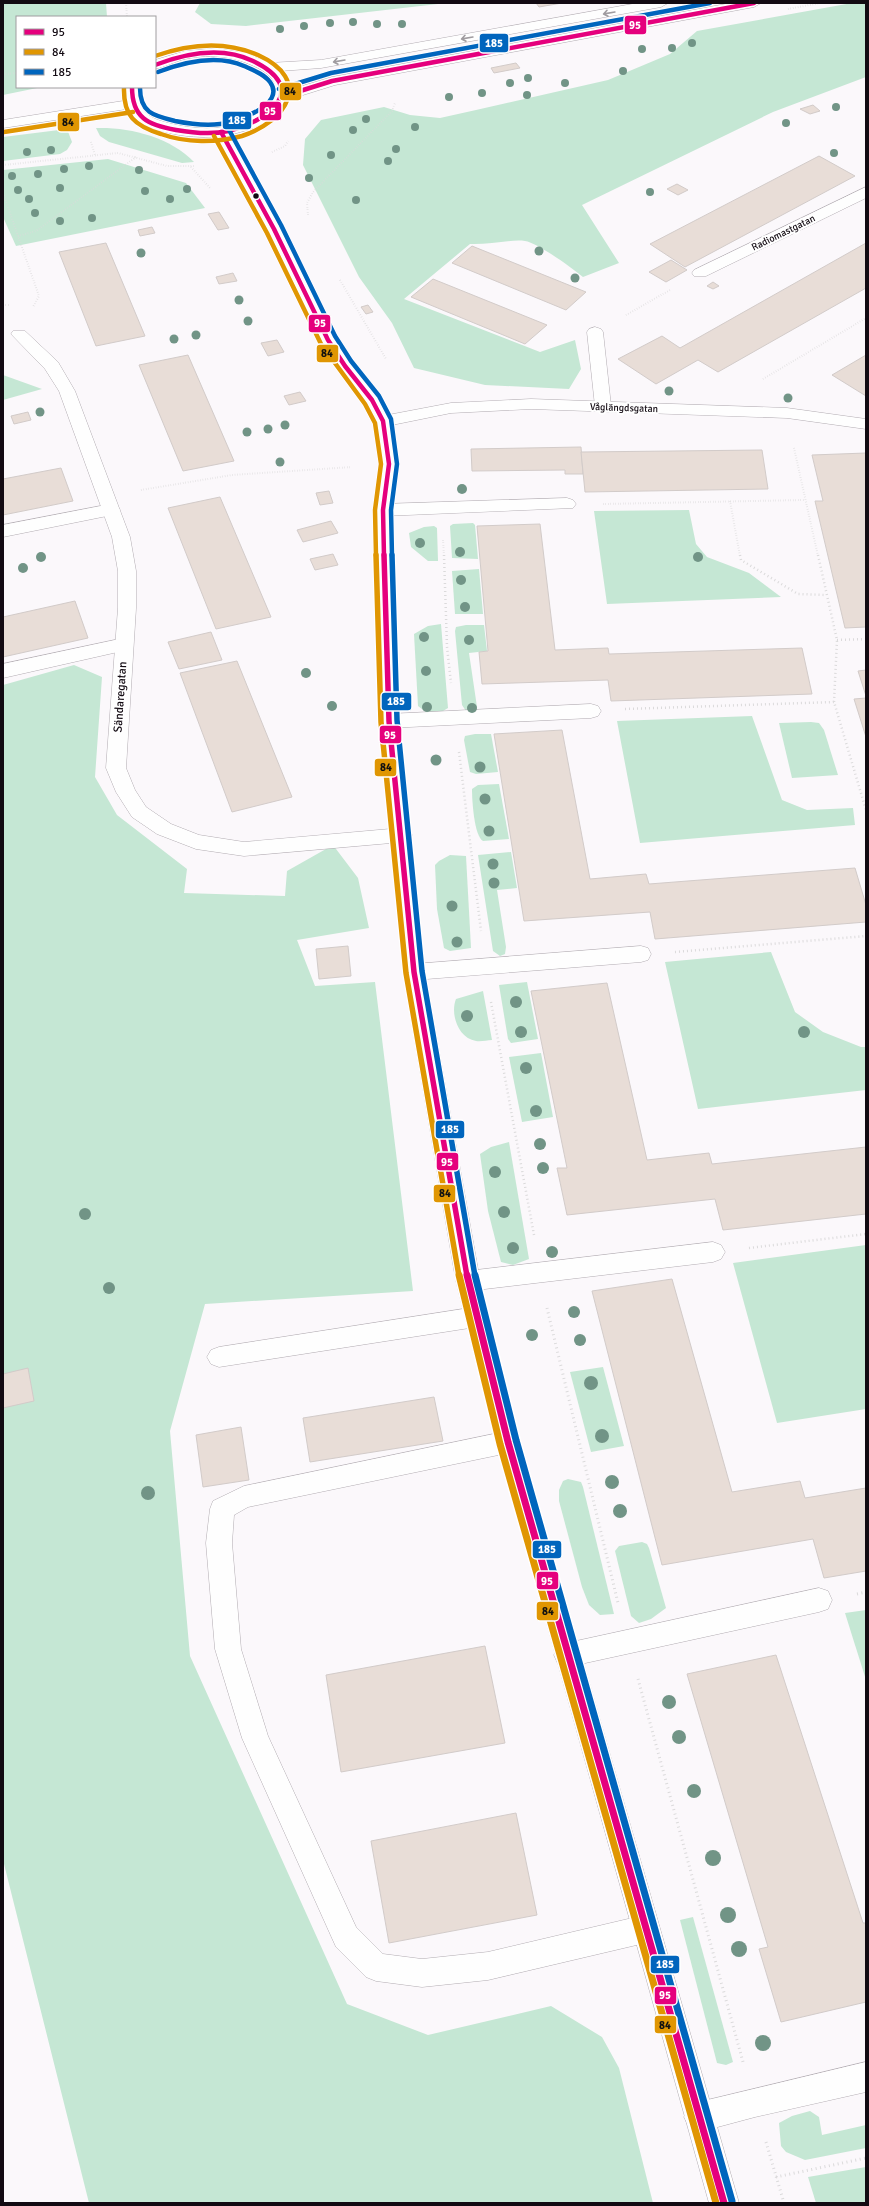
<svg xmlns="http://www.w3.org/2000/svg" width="869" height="2206" viewBox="0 0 869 2206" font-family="Signika,sans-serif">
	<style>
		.green { fill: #c5e7d4 }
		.building { fill: #e8ddd7; stroke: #d2cbc9 }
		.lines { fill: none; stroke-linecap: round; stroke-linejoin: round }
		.lane-casing { stroke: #b2acb2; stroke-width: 1 }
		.street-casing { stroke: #b2acb2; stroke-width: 1 }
		.path-far2 { stroke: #dbdadb; stroke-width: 2; stroke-dasharray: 0.5 2; stroke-linecap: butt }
		.path-far1 { stroke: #dbdadb; stroke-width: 2.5; stroke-dasharray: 1 3; stroke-linecap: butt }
		.path { stroke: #dbdadb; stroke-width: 3; stroke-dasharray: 1 3.5; stroke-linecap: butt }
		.lane { fill: #fefefe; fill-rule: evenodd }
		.street { fill: #fefefe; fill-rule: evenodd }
		.bus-1-far2-casing { stroke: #fff; stroke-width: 6 }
		.bus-1-far1-casing { stroke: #fff; stroke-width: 8 }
		.bus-1-casing { stroke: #fff; stroke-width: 10 }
		.bus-2-far2-casing { stroke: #fff; stroke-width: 6 }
		.bus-2-far1-casing { stroke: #fff; stroke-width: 8 }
		.bus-2-casing { stroke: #fff; stroke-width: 10 }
		.bus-3-far2-casing { stroke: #fff; stroke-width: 6 }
		.bus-3-far1-casing { stroke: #fff; stroke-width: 8 }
		.bus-3-casing { stroke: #fff; stroke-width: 10 }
		.bus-1-far2 { stroke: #e5007d; stroke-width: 4.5 }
		.bus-1-far1 { stroke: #e5007d; stroke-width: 5.5 }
		.bus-1 { stroke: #e5007d; stroke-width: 7 }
		.bus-2-far2 { stroke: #e09602; stroke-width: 4.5 }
		.bus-2-far1 { stroke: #e09602; stroke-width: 5.5 }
		.bus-2 { stroke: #e09602; stroke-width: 7 }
		.bus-3-far2 { stroke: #0065bd; stroke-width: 4.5 }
		.bus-3-far1 { stroke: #0065bd; stroke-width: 5.5 }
		.bus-3 { stroke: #0065bd; stroke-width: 7 }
		.tree { fill: #719486 }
		.oneway { stroke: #a09ca0 }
		.bus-dot { fill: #120a12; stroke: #fff; stroke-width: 1.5 }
		.labels { text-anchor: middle; stroke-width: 4; stroke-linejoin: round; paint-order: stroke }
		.far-street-label { font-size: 10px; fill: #120a12; stroke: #fff }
		.street-label { font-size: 12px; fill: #120a12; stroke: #fff }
		.line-badge { stroke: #fff; stroke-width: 1.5 }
		.badge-label { font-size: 11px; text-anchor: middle; font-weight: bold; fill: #fff }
		.pale-badge-label { font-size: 11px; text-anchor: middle; font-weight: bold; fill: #111 }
	</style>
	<rect width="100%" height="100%" fill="#fbf8fb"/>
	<g class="green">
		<polygon points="3,3 106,3 107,17 17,17 17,87 42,87 3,95"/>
		<polygon points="200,3 436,3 438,4 246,26 211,24 195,12"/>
		<path d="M852,3H866V77L773,112L582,205L619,263L583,277C572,268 538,243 525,241C511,239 487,245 470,244L404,299L540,352L575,340L581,369L569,389L485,385L414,368L392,323L359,277L303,165L305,139L321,120L384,107L410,115L440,118L476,110L608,80L670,54L697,31Z"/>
		<path d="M96,128C130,127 170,137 194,162L182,163L109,142L100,136Z"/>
		<polygon points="67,129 72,142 67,150 60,154 3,161 3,137"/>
		<polygon points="108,159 186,183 205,208 16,246 3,217 3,170"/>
		<polygon points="3,375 42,389 3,400"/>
		<polygon points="689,510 696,544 707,557 749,573 781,597 607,604 594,511"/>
		<polygon points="473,523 475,525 478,559 452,558 450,526 453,524"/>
		<polygon points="434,526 437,528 438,561 428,561 411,547 409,533 424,527"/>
		<polygon points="479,569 483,614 455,614 452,571"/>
		<polygon points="441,624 448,708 443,711 427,713 418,706 414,634 428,626"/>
		<polygon points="466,625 484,625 487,651 469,653 477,707 475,709 466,711 462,705 455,631 456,627"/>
		<polygon points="74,665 102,677 95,777 117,815 187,869 184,893 285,896 287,871 333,845 358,878 369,928 297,940 315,986 375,982 413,1291 205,1304 170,1431 190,1656 347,2004 428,2035 551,2006 602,2037 619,2068 653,2203 89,2203 3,1860 3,685"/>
		<polygon points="752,716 782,800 807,810 853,808 855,825 640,843 617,721"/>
		<polygon points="811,722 819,723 824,730 838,775 792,778 779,723"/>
		<polygon points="475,734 491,734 498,772 476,774 470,772 464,740 465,736"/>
		<path d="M499,784L509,839L483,841C474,836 472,800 472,789L478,785Z"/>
		<polygon points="511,852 517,888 497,890 506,947 505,954 500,956 493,951 478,855"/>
		<polygon points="450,855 466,856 471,948 450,951 444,948 437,909 435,865 439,861"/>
		<polygon points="771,952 795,1012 823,1032 861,1047 866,1047 866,1090 698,1109 665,962"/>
		<polygon points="527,982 538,1039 511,1043 508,1039 499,985"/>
		<path d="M483,991L492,1040C487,1040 481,1042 476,1041C458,1038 450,1014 456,999Z"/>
		<polygon points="541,1053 553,1117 522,1122 509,1057"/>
		<polygon points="509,1142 529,1259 513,1265 501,1262 488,1211 480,1154 491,1147"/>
		<polygon points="866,1245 866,1409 777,1423 733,1263"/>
		<polygon points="603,1367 624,1446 591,1452 570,1372"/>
		<polygon points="568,1479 581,1482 583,1487 614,1614 600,1615 589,1605 582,1587 559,1501 559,1490 563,1481"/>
		<polygon points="642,1542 647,1544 649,1548 666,1608 651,1619 639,1623 631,1616 615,1551 619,1546"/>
		<polygon points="866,1610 866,1680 845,1613"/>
		<polygon points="693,1917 733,2062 726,2065 717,2063 680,1920"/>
		<polygon points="810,2111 819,2117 822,2135 866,2125 866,2148 805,2160 786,2152 781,2146 779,2123 792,2116"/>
		<polygon points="866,2167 866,2203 816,2203 808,2177"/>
	</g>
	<g class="building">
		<polygon points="536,3 562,3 539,7"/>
		<polygon points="516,63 520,68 494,73 491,68"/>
		<polygon points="813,105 820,111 810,114 800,109"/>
		<polygon points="819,156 855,176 685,267 650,244"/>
		<polygon points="677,184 688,190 678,195 667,189"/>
		<polygon points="219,212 229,228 218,230 208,214"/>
		<polygon points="152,227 155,233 140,236 138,230"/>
		<polygon points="106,243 145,336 96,346 59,252"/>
		<polygon points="866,243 866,288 718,372 698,360 656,384 618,359 662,336 680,348"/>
		<polygon points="472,246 586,292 566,310 452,263"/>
		<polygon points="671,260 687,270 666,282 649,272"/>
		<polygon points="233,273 237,281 219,284 216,277"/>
		<polygon points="433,279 547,325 525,344 411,297"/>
		<polygon points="713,282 719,286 713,289 707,286"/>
		<polygon points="368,305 373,312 366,314 361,307"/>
		<polygon points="277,340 284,352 268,356 261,343"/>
		<polygon points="188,355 234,461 183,471 139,365"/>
		<polygon points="866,355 866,396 832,375"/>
		<polygon points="300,392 306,401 289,405 284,396"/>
		<polygon points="28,412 31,420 14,424 11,416"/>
		<polygon points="581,447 583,474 565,474 565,470 472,471 471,449"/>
		<polygon points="762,450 768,489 585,492 581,452"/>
		<polygon points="866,453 866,627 845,628 815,501 823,501 812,455"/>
		<polygon points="61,468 73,501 3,515 3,479"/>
		<polygon points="329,491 333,503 320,505 316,493"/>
		<polygon points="220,497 271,617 216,629 168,508"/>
		<polygon points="331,521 338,533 303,542 297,530"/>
		<polygon points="540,524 555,650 608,648 609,654 802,648 812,694 611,701 608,680 482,684 479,652 488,651 477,526"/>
		<polygon points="333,554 338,565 315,570 310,559"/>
		<polygon points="75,601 88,638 3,657 3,617"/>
		<polygon points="211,632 222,660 179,669 168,642"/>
		<polygon points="237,661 292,797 232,812 180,673"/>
		<polygon points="866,670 866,696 858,671"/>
		<polygon points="866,698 866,737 854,699"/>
		<polygon points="562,730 590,879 646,874 649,884 855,868 866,905 866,922 655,939 650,912 524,921 494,734"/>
		<polygon points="348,946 351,976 319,979 316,949"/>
		<polygon points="607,983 647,1160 709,1153 712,1164 866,1147 866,1214 723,1230 715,1199 567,1215 557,1168 567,1168 531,991"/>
		<polygon points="672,1279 732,1492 800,1481 805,1498 866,1488 866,1571 824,1578 813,1539 662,1565 592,1291"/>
		<polygon points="28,1368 34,1401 3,1408 3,1374"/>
		<polygon points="434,1397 443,1441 310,1462 303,1418"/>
		<polygon points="241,1427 249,1480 203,1487 196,1435"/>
		<polygon points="485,1646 505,1743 341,1772 326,1675"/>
		<polygon points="776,1655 863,1923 866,1923 866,2002 781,2022 759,1949 768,1947 687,1674"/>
		<polygon points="516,1813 537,1915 389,1943 371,1841"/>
	</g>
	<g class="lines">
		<defs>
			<g id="lane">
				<polygon points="866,187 866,198 706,276 694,276 692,273 694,270"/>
				<polygon points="595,327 601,329 603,332 611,406 609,410 597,410 595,406 587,332 589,329"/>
				<polygon points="567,498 573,500 576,504 573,508 383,516 377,514 374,510 377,506 383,504"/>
				<polygon points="111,504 117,506 120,510 117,514 3,537 3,525"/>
				<polygon points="124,638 131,639 133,644 131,649 3,678 3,664"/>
				<polygon points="591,704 598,706 601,711 598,716 591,718 389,728 382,726 379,721 382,716 389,714"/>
				<polygon points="641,946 648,948 651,954 648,960 641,962 414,980 407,978 403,972 407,966 414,964"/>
				<polygon points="713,1242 721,1245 725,1252 721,1259 713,1262 468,1291 460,1288 456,1281 460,1274 468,1271"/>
				<polygon points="476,1307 484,1310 488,1317 484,1324 476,1327 219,1367 211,1364 207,1357 211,1350 219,1347"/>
				<polygon points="508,1431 517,1434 520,1442 517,1450 508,1453 248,1507 234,1515 232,1543 241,1649 268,1736 356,1927 383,1954 422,1959 488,1952 645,1915 655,1919 659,1929 655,1939 645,1943 488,1980 422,1987 376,1981 366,1977 336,1947 242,1738 215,1649 206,1543 210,1509 213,1501 244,1486"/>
				<polygon points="819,1588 828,1591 832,1600 828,1609 819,1612 567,1667 558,1664 554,1655 558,1646 567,1643"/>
				<polygon points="866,2062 866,2092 755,2117 699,2132 689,2127 684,2117 689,2107 699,2102"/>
			</g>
			<path id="street" d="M638,3H668L661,7L321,68L280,71L290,85L289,90L332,77L731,3H761L754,7L335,85L287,100L278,112L267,121L254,128L230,135L282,229L336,340L351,363L378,396L388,415L451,403L531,399L787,408L866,419V429L787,418L531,409L451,413L392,425L398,464L392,510L399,721L410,831L412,835L411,837L425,972L480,1281L520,1442L739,2203H709L496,1442L456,1281L403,972L391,843L244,856L196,849L157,834L132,817L116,792L106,768L118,608V571L112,537L59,391L45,369L11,334L13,331H25L58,362L75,391L130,537L136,571V608L126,768L135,790L146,807L171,824L199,835L244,842L390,829L379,721L374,510L380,464L375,421L364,402L339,370L320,340L266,229L216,137C191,138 140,134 127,109L3,128V120L123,101L125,87H139C137,112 149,119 173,124C190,128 210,130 227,126C254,121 301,91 258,68C234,56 207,53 181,60C172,63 164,67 155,69V60L185,51L217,48L246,53L269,63L321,60Z"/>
		</defs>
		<use href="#lane" class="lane-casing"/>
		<use href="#street" class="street-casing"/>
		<g class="path-far2">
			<polyline points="126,3 127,17"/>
			<polyline points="788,9 820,3"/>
			<polyline points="3,74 17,73"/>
			<polyline points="91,142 95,155"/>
			<polyline points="272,152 285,146 288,141"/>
			<polyline points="3,165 118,153 167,166 194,166"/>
			<polyline points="191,167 210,188"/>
			<polyline points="3,193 39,296 33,307"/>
			<polyline points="308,215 307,203 313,192 392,111 395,103"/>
			<polyline points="18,236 36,231 136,157"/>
			<polyline points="340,280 386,359"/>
			<polyline points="3,305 9,305"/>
			<polyline points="626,315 670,290"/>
			<polyline points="763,379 866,318"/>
			<polyline points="794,448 818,556"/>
			<polyline points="141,490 232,475 352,467"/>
			<polyline points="730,501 740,556"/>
			<polyline points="603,504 804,500"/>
			<polyline points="443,540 444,556"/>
		</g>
		<g class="path-far1">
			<polyline points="444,555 447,647 451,683"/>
			<polyline points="740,555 741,560 798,594 826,595"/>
			<polyline points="818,555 837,640 834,702 866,810"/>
			<polyline points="837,640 866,639"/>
			<polyline points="625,709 834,702"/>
			<polyline points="459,752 481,931"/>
			<polyline points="675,952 866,936"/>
			<polyline points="491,1002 534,1235"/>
			<polyline points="749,1248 866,1234"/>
		</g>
		<g class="path">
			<polyline points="547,1308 618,1603"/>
			<polyline points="857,1594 866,1592"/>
			<polyline points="638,1679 743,2062"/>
			<polyline points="766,2142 784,2203"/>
			<polyline points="776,2177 866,2158"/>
		</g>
		<use href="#lane" class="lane"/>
		<use href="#street" class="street"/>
		<defs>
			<g id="bus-1-far2">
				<path d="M132,87C132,118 148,125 176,130C193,133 211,135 228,131C269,121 311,89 253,61C222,46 186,53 155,65"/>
				<polyline points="281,97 332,81 754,3"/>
				<polyline points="221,132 274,229 328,340 345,366 372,400 383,421 389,464 383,510 384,556"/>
			</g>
			<polyline id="bus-1-far1" points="384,555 389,721 414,972 467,1276"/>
			<polyline id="bus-1" points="467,1275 508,1442 724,2203"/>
			<g id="bus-2-far2">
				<path d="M124,87C123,116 135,126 161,134C186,143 216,143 242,136C287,121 313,80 258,55C224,40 189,44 155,56"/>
				<polyline points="4,132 133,112"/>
				<polyline points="214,136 267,233 321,344 365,404 375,423 381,464 375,510 376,556"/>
			</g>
			<polyline id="bus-2-far1" points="376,555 381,722 406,973 459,1276"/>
			<polyline id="bus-2" points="459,1275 500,1444 716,2203"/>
			<g id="bus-3-far2">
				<path d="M140,88C140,113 154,116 175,121C190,124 205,126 220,124C236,122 287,105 270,82C264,74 253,70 244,66C217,54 184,62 158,72"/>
				<polyline points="279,89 331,73 710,3"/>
				<polyline points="228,128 281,225 335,336 351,361 379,396 391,419 397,464 391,510 392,556"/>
			</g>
			<polyline id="bus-3-far1" points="392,555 397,720 422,971 475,1276"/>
			<polyline id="bus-3" points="475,1275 516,1440 732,2201"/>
		</defs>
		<use href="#bus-1-far2" class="bus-1-far2-casing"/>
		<use href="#bus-1-far1" class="bus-1-far1-casing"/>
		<use href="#bus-1" class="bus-1-casing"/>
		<use href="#bus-2-far2" class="bus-2-far2-casing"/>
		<use href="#bus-2-far1" class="bus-2-far1-casing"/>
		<use href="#bus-2" class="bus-2-casing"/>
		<use href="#bus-3-far2" class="bus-3-far2-casing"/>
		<use href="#bus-3-far1" class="bus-3-far1-casing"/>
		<use href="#bus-3" class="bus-3-casing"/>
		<use href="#bus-1-far2" class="bus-1-far2"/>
		<use href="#bus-1-far1" class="bus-1-far1"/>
		<use href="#bus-1" class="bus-1"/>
		<use href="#bus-2-far2" class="bus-2-far2"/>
		<use href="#bus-2-far1" class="bus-2-far1"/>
		<use href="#bus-2" class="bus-2"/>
		<use href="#bus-3-far2" class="bus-3-far2"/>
		<use href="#bus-3-far1" class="bus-3-far1"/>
		<use href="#bus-3" class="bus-3"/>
	</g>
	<g class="tree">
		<circle cx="353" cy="22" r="4"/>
		<circle cx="330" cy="23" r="4"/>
		<circle cx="377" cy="24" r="4"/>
		<circle cx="402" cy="24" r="4"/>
		<circle cx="304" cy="26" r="4"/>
		<circle cx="280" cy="29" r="4"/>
		<circle cx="692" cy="43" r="4"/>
		<circle cx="672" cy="48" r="4"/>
		<circle cx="642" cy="49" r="4"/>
		<circle cx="623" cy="71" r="4"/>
		<circle cx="528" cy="78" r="4"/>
		<circle cx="510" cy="83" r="4"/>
		<circle cx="565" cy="83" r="4"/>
		<circle cx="482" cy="93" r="4"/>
		<circle cx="527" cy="95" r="4"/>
		<circle cx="449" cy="97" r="4"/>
		<circle cx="836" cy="107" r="4"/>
		<circle cx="366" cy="119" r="4"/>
		<circle cx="786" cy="123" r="4"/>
		<circle cx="415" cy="127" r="4"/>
		<circle cx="353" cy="130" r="4"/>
		<circle cx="396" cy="149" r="4"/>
		<circle cx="51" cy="150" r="4"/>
		<circle cx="27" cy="152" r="4"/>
		<circle cx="834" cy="153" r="4"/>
		<circle cx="331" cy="155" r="4"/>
		<circle cx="388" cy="161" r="4"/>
		<circle cx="89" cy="166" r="4"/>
		<circle cx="64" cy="169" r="4"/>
		<circle cx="139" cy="170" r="4"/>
		<circle cx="38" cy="174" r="4"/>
		<circle cx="12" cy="176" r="4"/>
		<circle cx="309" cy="178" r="4"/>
		<circle cx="60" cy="188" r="4"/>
		<circle cx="187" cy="189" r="4"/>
		<circle cx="18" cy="190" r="4"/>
		<circle cx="145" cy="191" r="4"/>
		<circle cx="650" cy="192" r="4"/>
		<circle cx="29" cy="199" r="4"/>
		<circle cx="170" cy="199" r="4"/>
		<circle cx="356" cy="200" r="4"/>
		<circle cx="35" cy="213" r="4"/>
		<circle cx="92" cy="218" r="4"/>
		<circle cx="60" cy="221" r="4"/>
		<circle cx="539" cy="251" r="4.5"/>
		<circle cx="141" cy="253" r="4.5"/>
		<circle cx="575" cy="278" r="4.5"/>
		<circle cx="239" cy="300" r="4.5"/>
		<circle cx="248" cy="321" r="4.5"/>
		<circle cx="196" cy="335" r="4.5"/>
		<circle cx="174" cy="339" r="4.5"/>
		<circle cx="669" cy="391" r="4.5"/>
		<circle cx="788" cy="398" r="4.5"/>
		<circle cx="40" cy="412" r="4.5"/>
		<circle cx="285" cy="425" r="4.5"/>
		<circle cx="268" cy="429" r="4.5"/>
		<circle cx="247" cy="432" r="4.5"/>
		<circle cx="280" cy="462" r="4.5"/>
		<circle cx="462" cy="489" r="5"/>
		<circle cx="420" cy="543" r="5"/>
		<circle cx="460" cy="552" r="5"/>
		<circle cx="41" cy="557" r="5"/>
		<circle cx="698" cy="557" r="5"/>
		<circle cx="23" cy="568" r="5"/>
		<circle cx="461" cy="580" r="5"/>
		<circle cx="465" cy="607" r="5"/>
		<circle cx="424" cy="637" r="5"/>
		<circle cx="469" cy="640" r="5"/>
		<circle cx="426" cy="671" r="5"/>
		<circle cx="306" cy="673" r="5"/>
		<circle cx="332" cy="706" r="5"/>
		<circle cx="427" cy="707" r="5"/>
		<circle cx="472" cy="708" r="5"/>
		<circle cx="436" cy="760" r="5.5"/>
		<circle cx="480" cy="767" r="5.5"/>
		<circle cx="485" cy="799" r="5.5"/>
		<circle cx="489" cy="831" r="5.5"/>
		<circle cx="493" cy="864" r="5.5"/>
		<circle cx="494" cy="883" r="5.5"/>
		<circle cx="452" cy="906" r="5.5"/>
		<circle cx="457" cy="942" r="5.5"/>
		<circle cx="516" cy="1002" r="6"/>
		<circle cx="467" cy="1016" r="6"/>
		<circle cx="521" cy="1032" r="6"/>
		<circle cx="804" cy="1032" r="6"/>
		<circle cx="526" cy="1068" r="6"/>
		<circle cx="536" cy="1111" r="6"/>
		<circle cx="540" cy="1144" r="6"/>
		<circle cx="543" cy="1168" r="6"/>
		<circle cx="495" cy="1172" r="6"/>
		<circle cx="504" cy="1212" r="6"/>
		<circle cx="85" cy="1214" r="6"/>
		<circle cx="513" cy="1248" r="6"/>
		<circle cx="552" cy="1252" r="6"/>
		<circle cx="109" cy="1288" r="6"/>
		<circle cx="574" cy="1312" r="6"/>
		<circle cx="532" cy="1335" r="6"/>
		<circle cx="580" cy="1340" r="6"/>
		<circle cx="591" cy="1383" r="7"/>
		<circle cx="602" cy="1436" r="7"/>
		<circle cx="612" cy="1482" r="7"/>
		<circle cx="148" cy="1493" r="7"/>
		<circle cx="620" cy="1511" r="7"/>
		<circle cx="669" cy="1702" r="7"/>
		<circle cx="679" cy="1737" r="7"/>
		<circle cx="694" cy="1791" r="7"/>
		<circle cx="713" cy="1858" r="8"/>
		<circle cx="728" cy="1915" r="8"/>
		<circle cx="739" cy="1949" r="8"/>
		<circle cx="763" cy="2043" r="8"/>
	</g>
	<defs><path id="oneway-shaft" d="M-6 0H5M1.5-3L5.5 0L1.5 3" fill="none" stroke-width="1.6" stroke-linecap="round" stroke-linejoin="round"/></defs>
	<g class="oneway">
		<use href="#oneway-shaft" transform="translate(609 13) rotate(170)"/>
		<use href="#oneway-shaft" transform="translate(467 38) rotate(170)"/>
		<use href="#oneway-shaft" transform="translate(339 61) rotate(170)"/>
	</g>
	<circle class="bus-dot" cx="256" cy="196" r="3.5"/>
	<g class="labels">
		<g class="far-street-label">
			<text transform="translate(783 232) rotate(-26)" y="4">Radiomastgatan</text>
			<text transform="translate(624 407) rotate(2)" y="4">Våglängdsgatan</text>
		</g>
		<g class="street-label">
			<text transform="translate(120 697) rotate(-86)" y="4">Sändaregatan</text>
		</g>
	</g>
	<g class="line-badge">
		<rect x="624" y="15" width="23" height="20" rx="4" fill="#e5007d"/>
		<rect x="479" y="33" width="30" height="20" rx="4" fill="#0065bd"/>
		<rect x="279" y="82" width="23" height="19" rx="4" fill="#e09602"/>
		<rect x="259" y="101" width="23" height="20" rx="4" fill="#e5007d"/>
		<rect x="222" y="111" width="30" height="19" rx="4" fill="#0065bd"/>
		<rect x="57" y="112" width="23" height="20" rx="4" fill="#e09602"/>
		<rect x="308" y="314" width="23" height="19" rx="4" fill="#e5007d"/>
		<rect x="316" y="344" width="23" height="19" rx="4" fill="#e09602"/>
		<rect x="381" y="692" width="31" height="19" rx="4" fill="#0065bd"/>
		<rect x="379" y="725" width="23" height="19" rx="4" fill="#e5007d"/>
		<rect x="374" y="758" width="23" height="19" rx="4" fill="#e09602"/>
		<rect x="435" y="1120" width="30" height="19" rx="4" fill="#0065bd"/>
		<rect x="436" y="1152" width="23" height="19" rx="4" fill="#e5007d"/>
		<rect x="433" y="1184" width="23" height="19" rx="4" fill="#e09602"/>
		<rect x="532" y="1540" width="30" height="19" rx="4" fill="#0065bd"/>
		<rect x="536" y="1571" width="23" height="19" rx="4" fill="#e5007d"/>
		<rect x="536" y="1601" width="23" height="20" rx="4" fill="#e09602"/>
		<rect x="650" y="1955" width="30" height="19" rx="4" fill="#0065bd"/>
		<rect x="654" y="1986" width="23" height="19" rx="4" fill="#e5007d"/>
		<rect x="654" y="2015" width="23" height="19" rx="4" fill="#e09602"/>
	</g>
	<g class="badge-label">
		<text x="635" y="29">95</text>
		<text x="494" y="47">185</text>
		<text x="270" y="115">95</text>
		<text x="237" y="124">185</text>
		<text x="320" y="327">95</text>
		<text x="396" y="705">185</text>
		<text x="390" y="739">95</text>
		<text x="450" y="1133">185</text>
		<text x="447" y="1166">95</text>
		<text x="547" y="1553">185</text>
		<text x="547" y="1585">95</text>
		<text x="665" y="1968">185</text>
		<text x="665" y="1999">95</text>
	</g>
	<g class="pale-badge-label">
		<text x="290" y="95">84</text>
		<text x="68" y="126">84</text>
		<text x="327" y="357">84</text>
		<text x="386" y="771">84</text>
		<text x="445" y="1197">84</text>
		<text x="548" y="1615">84</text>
		<text x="665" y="2029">84</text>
	</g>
	<rect width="869" height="2206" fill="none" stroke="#120a12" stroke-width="8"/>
	<rect x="16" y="16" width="140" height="72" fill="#ffffff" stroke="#a09da0"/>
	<rect x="24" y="29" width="20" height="6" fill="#e5007d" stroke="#a09da0"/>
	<text x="52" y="36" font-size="12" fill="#120a12">95</text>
	<rect x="24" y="49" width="20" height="6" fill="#e09602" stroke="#a09da0"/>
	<text x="52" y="56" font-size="12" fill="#120a12">84</text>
	<rect x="24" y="69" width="20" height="6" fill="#0065bd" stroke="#a09da0"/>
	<text x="52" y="76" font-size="12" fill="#120a12">185</text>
</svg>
